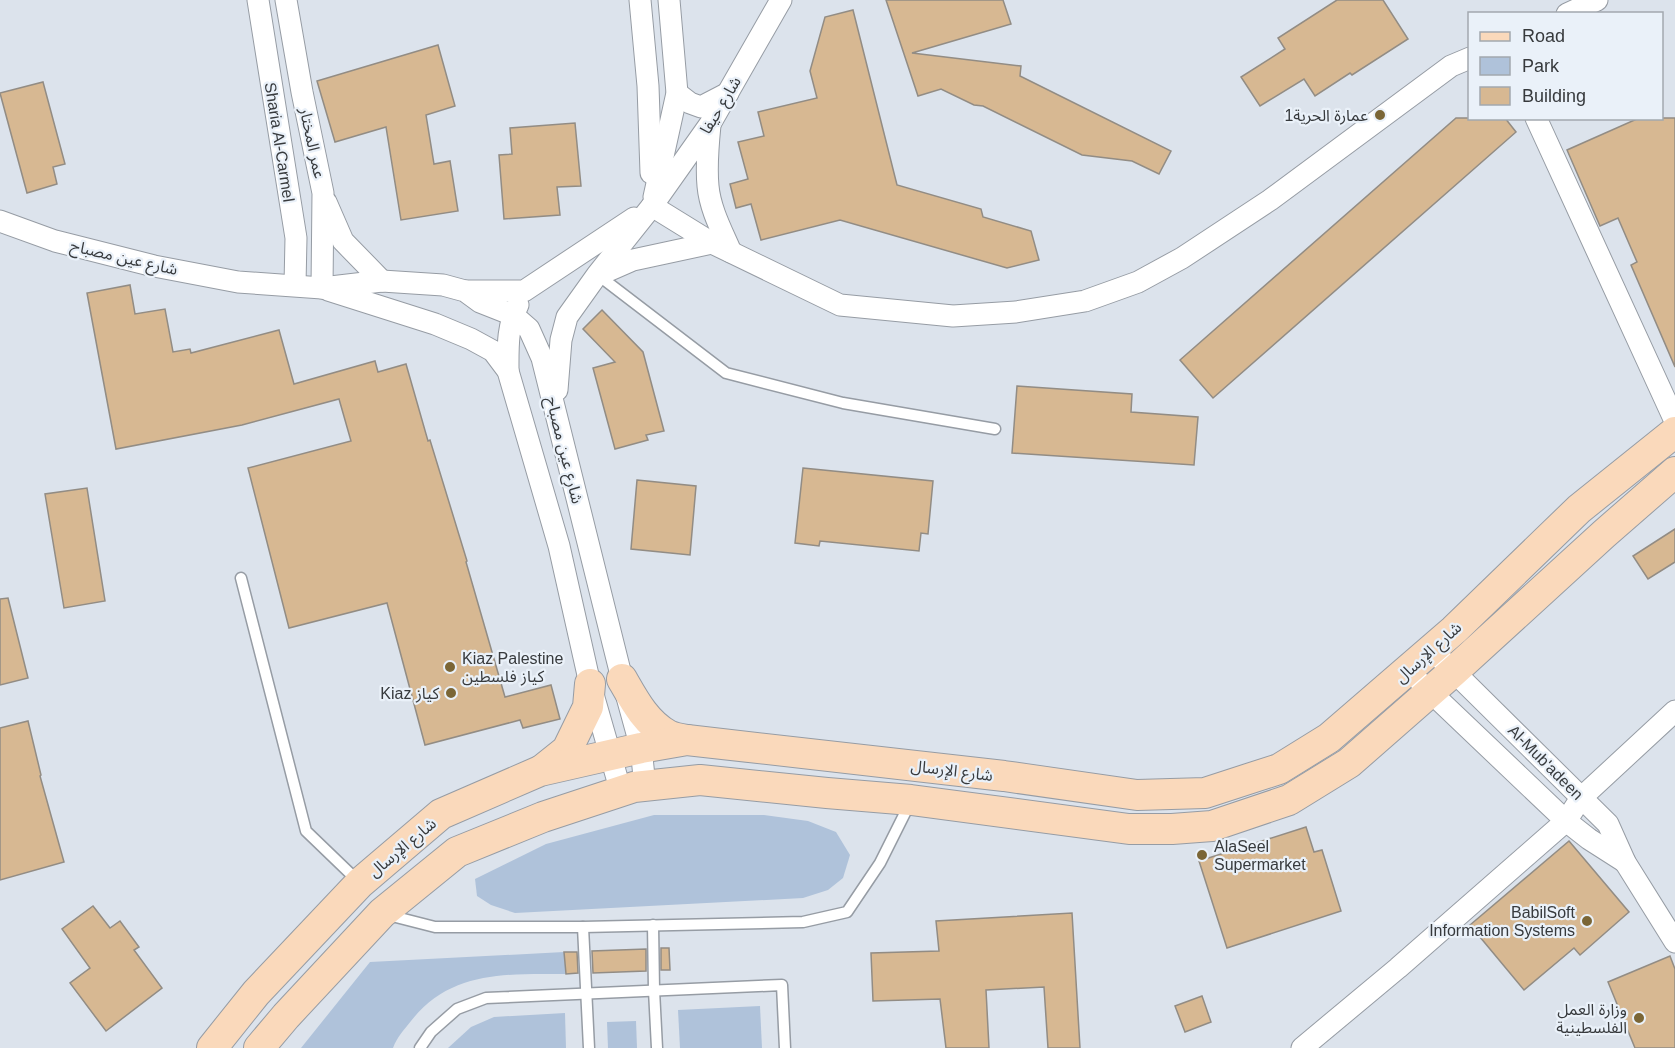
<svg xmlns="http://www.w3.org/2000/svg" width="1675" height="1048" viewBox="0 0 1675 1048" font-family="Helvetica,'Noto Sans Arabic',sans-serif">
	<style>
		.green { fill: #afc2da }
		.building { fill: #d7b892; stroke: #928c84; stroke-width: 1.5 }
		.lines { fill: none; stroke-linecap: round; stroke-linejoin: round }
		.service-casing { stroke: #969ca4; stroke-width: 13 }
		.minor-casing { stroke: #969ca4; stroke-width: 23 }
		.secondary-casing { stroke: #969ca4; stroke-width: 32 }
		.service { stroke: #fff; stroke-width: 10 }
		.minor { stroke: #fff; stroke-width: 21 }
		.secondary { stroke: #fad9bb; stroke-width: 30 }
		.poi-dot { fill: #7b6636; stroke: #eaf1f9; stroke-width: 2 }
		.labels { text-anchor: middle; stroke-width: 4.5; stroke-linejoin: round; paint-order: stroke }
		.street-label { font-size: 16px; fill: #373a3d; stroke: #eaf1f9 }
		.poi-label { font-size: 16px; fill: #373a3d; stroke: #eaf1f9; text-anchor: end }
	</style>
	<rect width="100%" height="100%" fill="#dce3ec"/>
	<g class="green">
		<polygon points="654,815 764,815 808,821 836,832 850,855 843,878 828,890 803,898 515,913 491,905 477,896 475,879 546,844"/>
		<path d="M564,952L566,974C507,974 451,970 411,1021C404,1030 397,1037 393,1048H301L370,962Z"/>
		<polygon points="760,1006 762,1048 680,1048 678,1010"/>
		<polygon points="565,1013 566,1048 448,1048 471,1027 494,1017"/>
		<polygon points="636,1021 637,1048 608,1048 607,1022"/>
	</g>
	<g class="building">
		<polygon points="886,0 1003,0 1011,24 912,53 1021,66 1020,76 1171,151 1159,174 1132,161 1082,155 983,106 974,105 941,89 918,96"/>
		<polygon points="1337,0 1383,0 1408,39 1352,75 1350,73 1315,96 1304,79 1260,106 1241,77 1285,49 1278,38"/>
		<polygon points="853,10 897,185 981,209 983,217 1031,231 1039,260 1007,268 840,220 761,240 751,204 736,208 730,184 748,179 738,142 764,136 758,112 817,98 810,71 825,17"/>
		<polygon points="438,45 455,106 426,115 434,164 450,161 458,211 401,220 386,127 335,142 317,81"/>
		<polygon points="43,82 65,164 53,167 57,184 27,193 0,93"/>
		<polygon points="1456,118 1505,118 1516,132 1213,398 1180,360"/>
		<polygon points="1639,118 1675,118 1675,367 1631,265 1637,262 1618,218 1600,226 1567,150"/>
		<polygon points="575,123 581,186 557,187 560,215 504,219 499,155 512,154 510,128"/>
		<polygon points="130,285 135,314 165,309 173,352 190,349 191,353 279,330 294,384 375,361 378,372 406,364 428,441 430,440 467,561 466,562 505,697 551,685 560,719 523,728 520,720 425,745 387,603 289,628 248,468 351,441 339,399 242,425 116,449 87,293"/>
		<polygon points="602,310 643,352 664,431 646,435 648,440 615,449 593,368 615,362 583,329"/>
		<polygon points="1017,386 1132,394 1131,412 1198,417 1194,465 1012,453"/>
		<polygon points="803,468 933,481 928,534 921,533 919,551 820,541 819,546 795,543"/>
		<polygon points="637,480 696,486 690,555 631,549"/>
		<polygon points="87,488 105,601 64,608 45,494"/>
		<polygon points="1675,529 1675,562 1648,579 1633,556"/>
		<polygon points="8,598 28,678 0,685 0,599"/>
		<polygon points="28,721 41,775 40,776 64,862 0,880 0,728"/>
		<polygon points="1306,827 1314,852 1322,850 1341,911 1227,948 1199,861"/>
		<polygon points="1569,841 1629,912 1580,955 1574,948 1524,990 1470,925"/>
		<polygon points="93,906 110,928 120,921 139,947 134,950 162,988 106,1031 70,983 90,968 62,929"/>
		<polygon points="1072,913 1080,1048 1048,1048 1044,987 986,990 989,1048 946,1048 940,999 873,1001 871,953 939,951 936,921"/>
		<polygon points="661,948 669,948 670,970 661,970"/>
		<polygon points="646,949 646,971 593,973 592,951"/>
		<polygon points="564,952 577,952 578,973 566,974"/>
		<polygon points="1670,956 1675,969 1675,1048 1635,1048 1608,982"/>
		<polygon points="1202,996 1211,1022 1185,1032 1175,1006"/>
	</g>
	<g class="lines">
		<defs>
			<g id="service">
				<polyline points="598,275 726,373 843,403 995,429"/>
				<polyline points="241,578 306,831 360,883"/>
				<polyline points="388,915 435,927 583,927 803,922 847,912 880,863 910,803"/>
				<polyline points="653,925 654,990 657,1048"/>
				<polyline points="583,927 589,1048"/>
				<polyline points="420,1048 431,1032 457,1009 486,998 782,985 785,1048"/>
			</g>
			<g id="minor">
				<polyline points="258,0 296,238 295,285"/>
				<polyline points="286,0 302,92 323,193 322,288"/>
				<polyline points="640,0 648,86 651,173"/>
				<polyline points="1567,14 1597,0"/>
				<polyline points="677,93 690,103 701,107 728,93"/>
				<polyline points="1536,118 1675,421"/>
				<path d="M710,125C708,145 706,166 708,186C710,209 722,231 731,252"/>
				<polyline points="654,197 677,93 669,0"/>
				<polyline points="326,202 343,241 382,281"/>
				<polyline points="652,206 712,243 840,305 953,316 1016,312 1085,301 1138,282 1182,258 1270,200 1451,66 1470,58"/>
				<polyline points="0,221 55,241 154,266 238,282 322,288 382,281 443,285 465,291 480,302 513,315 529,329 542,358 622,679 641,748 645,786"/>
				<polyline points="601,274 633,260 712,243"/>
				<polyline points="328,290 435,324 471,339 493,351 508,371 559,546 590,684 621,792"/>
				<polyline points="466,291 524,291 634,218"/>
				<path d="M508,371C508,348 507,326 518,305"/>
				<polyline points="557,390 561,340 567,317 597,275 652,206 710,124 781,0"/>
				<polyline points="1432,650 1608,824 1625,862 1675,942"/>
				<polyline points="1421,683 1566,821 1589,839 1625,862"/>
				<polyline points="1302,1048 1398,968 1566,821 1581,798 1675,711"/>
			</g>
			<g id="secondary">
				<path d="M622,679C634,700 646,723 668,735C674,738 681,739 687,740"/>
				<polyline points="542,770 567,750 588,707 590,684"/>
				<polyline points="212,1048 256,993 360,883 441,814 540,771 641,748 687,740 1004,776 1137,795 1205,793 1248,779 1279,769 1329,738 1454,630 1579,509 1675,432"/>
				<polyline points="259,1048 286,1016 382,913 457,852 543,817 634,787 700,780 827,793 911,800 1129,829 1172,829 1212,826 1289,800 1349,763 1454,671 1604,534 1675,472"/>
			</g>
		</defs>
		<use href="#service" class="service-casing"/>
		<use href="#minor" class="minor-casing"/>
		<use href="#secondary" class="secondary-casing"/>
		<use href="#service" class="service"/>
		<use href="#minor" class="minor"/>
		<use href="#secondary" class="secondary"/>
	</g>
	<g class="poi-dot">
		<circle cx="1380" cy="115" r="6"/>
		<circle cx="450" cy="667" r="6"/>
		<circle cx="451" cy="693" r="6"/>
		<circle cx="1202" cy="855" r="6"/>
		<circle cx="1587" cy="921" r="6"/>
		<circle cx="1639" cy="1018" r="6"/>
	</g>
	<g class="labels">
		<g class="street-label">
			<text transform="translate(720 105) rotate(-59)" y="6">شارع حيفا</text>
			<text transform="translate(280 142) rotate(81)" y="6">Sharia Al-Carmel</text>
			<text transform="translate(313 143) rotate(78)" y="6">عمر المختار</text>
			<text transform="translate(124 257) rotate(13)" y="6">شارع عين مصباح</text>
			<text transform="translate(565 450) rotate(76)" y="6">شارع عين مصباح</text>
			<text transform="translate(1428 652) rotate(-42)" y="6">شارع الإرسال</text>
			<text transform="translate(1546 762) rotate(45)" y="6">Al-Mub'adeen</text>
			<text transform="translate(952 770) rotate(7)" y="6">شارع الإرسال</text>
			<text transform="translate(402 847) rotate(-40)" y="6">شارع الإرسال</text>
		</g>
		<g class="poi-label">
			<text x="1368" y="121">عمارة الحرية1</text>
			<text x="462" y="664" text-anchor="start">Kiaz Palestine<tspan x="462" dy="18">كياز فلسطين</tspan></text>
			<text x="439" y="699">Kiaz كياز</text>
			<text x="1214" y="852" text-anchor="start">AlaSeel<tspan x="1214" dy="18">Supermarket</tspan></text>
			<text x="1575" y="918">BabilSoft<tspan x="1575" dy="18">Information Systems</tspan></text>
			<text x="1627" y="1015">وزارة العمل<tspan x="1627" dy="18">الفلسطينية</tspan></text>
		</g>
	</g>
	<rect x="1468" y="12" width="195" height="108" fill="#eaf1f9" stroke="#a2a8ae" stroke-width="1.5"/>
	<rect x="1480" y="32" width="30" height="9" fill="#fad9bb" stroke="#a2a8ae" stroke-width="1.5"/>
	<text x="1522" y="42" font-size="18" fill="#373a3d">Road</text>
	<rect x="1480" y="57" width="30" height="18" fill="#afc2da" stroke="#a2a8ae" stroke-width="1.5"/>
	<text x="1522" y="72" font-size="18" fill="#373a3d">Park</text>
	<rect x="1480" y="87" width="30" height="18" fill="#d7b892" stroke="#a2a8ae" stroke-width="1.5"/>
	<text x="1522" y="102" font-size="18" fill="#373a3d">Building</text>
</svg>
